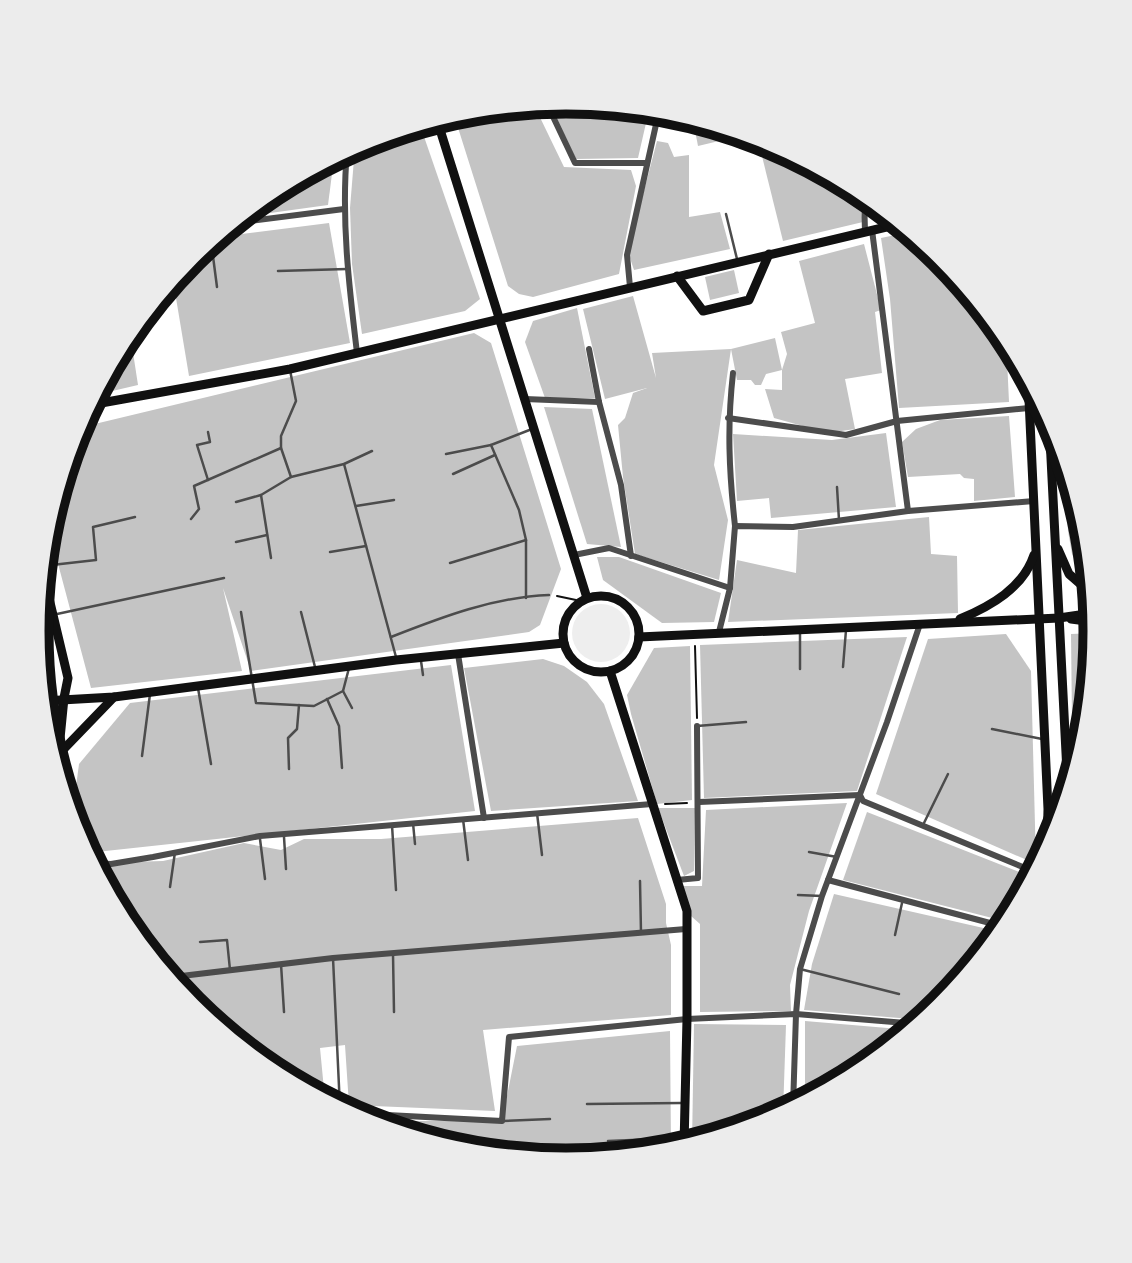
<svg xmlns="http://www.w3.org/2000/svg" width="1132" height="1263" viewBox="0 0 1132 1263" font-family="'Noto Sans',sans-serif">
	<style>
		.green { fill: #eee }
		.building { fill: #c4c4c4 }
		.lines { fill: none; stroke-linecap: round; stroke-linejoin: round }
		.path { stroke: #111; stroke-width: 2 }
		.service { stroke: #4c4c4c; stroke-width: 2.5 }
		.minor { stroke: #4c4c4c; stroke-width: 6 }
		.secondary { stroke: #111; stroke-width: 9 }
		.rim { fill: none; stroke: #111; stroke-width: 9 }
	</style>
	<rect width="100%" height="100%" fill="#fff"/>
	<circle class="green" cx="601" cy="633" r="29"/>
	<g class="building">
		<polygon points="566,102 649,110 638,158 576,159 550,104"/>
		<polygon points="534,105 564,167 631,170 636,186 619,274 533,297 519,294 508,286 454,115"/>
		<polygon points="693,120 715,126 744,135 698,146"/>
		<polygon points="420,125 480,299 465,311 362,334 352,264 350,208 355,147"/>
		<polygon points="758,140 769,143 856,189 863,222 783,241"/>
		<polygon points="657,141 668,143 674,157 689,155 689,217 720,212 730,249 634,270 628,252"/>
		<polygon points="334,158 328,205 241,217 272,191"/>
		<polygon points="329,223 350,343 189,376 173,280 192,257 217,237"/>
		<polygon points="910,232 941,258 1006,338 1009,402 899,408 890,299 881,238"/>
		<polygon points="864,244 881,310 875,312 882,373 845,379 855,429 828,433 774,418 765,389 782,390 782,370 787,354 781,332 815,323 799,261"/>
		<polygon points="734,270 739,293 710,300 705,277"/>
		<polygon points="633,296 656,378 652,353 731,349 714,465 728,520 719,580 635,554 623,477 618,425 625,418 633,393 647,388 605,399 583,309"/>
		<polygon points="577,308 595,398 545,398 525,342 533,321"/>
		<polygon points="130,333 138,385 95,395 126,337"/>
		<polygon points="474,333 491,343 561,569 540,625 529,632 251,671 223,588 242,671 91,688 48,526 78,428"/>
		<polygon points="775,338 782,370 766,374 761,385 755,385 751,380 737,380 731,349"/>
		<polygon points="544,407 592,409 621,547 587,544"/>
		<polygon points="1009,416 1015,497 974,501 974,479 964,478 960,474 908,477 902,442 916,429 940,420"/>
		<polygon points="886,433 896,507 771,518 769,498 737,501 733,434 832,440"/>
		<polygon points="1065,463 1085,529 1090,580 1080,571 1072,554 1068,531"/>
		<polygon points="929,517 931,554 957,556 958,613 728,622 737,560 796,573 798,530"/>
		<polygon points="597,557 619,557 721,593 714,622 662,623 603,580"/>
		<polygon points="40,602 47,628 37,630"/>
		<polygon points="1095,633 1086,722 1072,722 1071,634"/>
		<polygon points="48,634 54,662 42,684 37,637"/>
		<polygon points="1006,634 1031,671 1036,864 876,794 928,639"/>
		<polygon points="907,637 857,791 704,798 700,645"/>
		<polygon points="690,646 692,800 657,804 631,714 627,695 654,648"/>
		<polygon points="543,659 564,666 587,682 604,704 638,801 491,811 464,668"/>
		<polygon points="451,665 475,811 87,853 77,834 72,817 79,764 130,703"/>
		<polygon points="847,803 809,911 790,985 791,1011 700,1012 700,924 691,916 683,886 702,886 706,810"/>
		<polygon points="658,808 695,808 694,871 684,876"/>
		<polygon points="867,812 1032,877 1008,922 843,880"/>
		<polygon points="638,818 666,904 666,923 671,945 671,1015 483,1030 495,1111 349,1105 345,1045 320,1048 325,1100 272,1071 191,1005 126,925 93,863 163,861 244,843 281,850 304,839 381,839"/>
		<polygon points="834,894 1001,932 940,1006 923,1020 804,1010 812,964"/>
		<polygon points="805,1021 911,1030 860,1072 805,1101"/>
		<polygon points="694,1024 786,1025 783,1113 768,1121 692,1144"/>
		<polygon points="670,1031 671,1150 669,1151 566,1161 462,1150 367,1121 502,1121 517,1046"/>
	</g>
	<g class="lines">
		<g class="path">
			<polyline points="557,596 576,600"/>
			<polyline points="695,646 697,718"/>
			<polyline points="665,804 687,803"/>
		</g>
		<g class="service">
			<polyline points="726,214 737,259"/>
			<polyline points="211,241 217,287"/>
			<polyline points="278,271 347,269"/>
			<polyline points="290,370 296,401 281,436 281,448 291,477"/>
			<polyline points="446,454 491,445"/>
			<polyline points="344,464 396,657"/>
			<polyline points="453,474 495,455"/>
			<polyline points="208,480 197,445 210,442 208,432"/>
			<polyline points="837,487 839,520"/>
			<polyline points="236,502 261,495"/>
			<polyline points="356,506 394,500"/>
			<polyline points="191,519 199,509 194,486 281,448"/>
			<polyline points="236,542 267,535"/>
			<polyline points="330,552 366,546"/>
			<polyline points="271,558 261,495 291,477 344,464 372,451"/>
			<polyline points="450,563 526,540"/>
			<polyline points="43,566 96,560 93,527 135,517"/>
			<polyline points="526,598 526,540 519,510 491,445 532,429"/>
			<polyline points="241,612 256,703 314,706 343,691 349,668"/>
			<polyline points="301,612 315,667"/>
			<polyline points="57,614 224,578"/>
			<path d="M391,637C442,617 494,597 549,595"/>
			<polyline points="421,661 423,675"/>
			<polyline points="843,667 846,630"/>
			<polyline points="800,669 800,632"/>
			<polyline points="198,688 211,764"/>
			<polyline points="343,691 352,708"/>
			<polyline points="327,699 339,726 342,768"/>
			<polyline points="697,726 746,722"/>
			<polyline points="992,729 1042,739"/>
			<polyline points="142,756 150,694"/>
			<polyline points="289,769 288,738 297,729 299,705"/>
			<polyline points="537,813 542,855"/>
			<polyline points="463,819 468,860"/>
			<polyline points="413,823 415,844"/>
			<polyline points="392,825 396,890"/>
			<polyline points="923,825 948,774"/>
			<polyline points="284,837 286,869"/>
			<polyline points="260,839 265,879"/>
			<polyline points="809,852 837,857"/>
			<polyline points="640,881 641,933"/>
			<polyline points="170,887 175,852"/>
			<polyline points="798,895 822,896"/>
			<polyline points="895,935 902,903"/>
			<polyline points="200,942 227,940 230,970"/>
			<polyline points="155,947 156,962"/>
			<polyline points="393,954 394,1012"/>
			<polyline points="333,958 340,1108"/>
			<polyline points="281,964 284,1012"/>
			<polyline points="800,969 899,994"/>
			<polyline points="587,1104 681,1103"/>
			<polyline points="502,1121 550,1119"/>
			<polyline points="608,1141 680,1138"/>
		</g>
		<g class="minor">
			<polyline points="547,104 575,163 647,163"/>
			<path d="M347,151C341,219 349,286 357,353"/>
			<polyline points="864,195 865,232"/>
			<polyline points="234,223 344,209"/>
			<polyline points="872,230 908,511"/>
			<polyline points="630,287 627,255 659,111"/>
			<polyline points="589,349 599,402 621,485 631,556"/>
			<path d="M733,373C727,427 729,471 735,526"/>
			<polyline points="525,399 599,402"/>
			<polyline points="728,418 846,435 897,421 1029,408"/>
			<polyline points="574,555 609,548 730,588"/>
			<polyline points="719,632 730,588 735,526 793,527 908,511 1034,501"/>
			<polyline points="458,654 484,818"/>
			<polyline points="1066,751 1079,755"/>
			<polyline points="699,802 860,795 863,801 1035,872"/>
			<polyline points="93,863 111,864 153,857 260,836 652,804"/>
			<polyline points="677,880 698,878 697,726"/>
			<polyline points="828,880 1005,927"/>
			<polyline points="171,980 173,977 333,958 686,929"/>
			<polyline points="793,1107 796,1014 800,969 822,896 887,722 920,624"/>
			<polyline points="349,1113 502,1121 509,1037 687,1019 796,1014 918,1024"/>
		</g>
		<g class="secondary">
			<polyline points="437,120 587,598"/>
			<polyline points="677,276 703,311 749,300 769,254"/>
			<polyline points="1028,378 1048,809 1047,849"/>
			<polyline points="90,405 290,369 899,224"/>
			<polyline points="1049,419 1068,792"/>
			<polyline points="1058,549 1069,574 1092,594"/>
			<polyline points="43,573 68,678 64,698 57,769"/>
			<circle cx="601" cy="634" r="38"/>
			<path d="M960,619C991,606 1023,588 1034,555"/>
			<polyline points="1071,619 1094,622"/>
			<polyline points="639,637 1059,618 1093,613"/>
			<polyline points="610,671 687,911 687,1019 684,1146"/>
			<polyline points="44,701 114,697 396,660 564,643"/>
			<polyline points="59,754 114,697"/>
		</g>
	</g>
	<path d="M0 0H1132V1263H0ZM49 631a517 517 0 1 1 1034 0a517 517 0 1 1-1034 0Z" fill="#ececec" fill-rule="evenodd"/>
	<path class="rim" d="M49 631a517 517 0 1 1 1034 0a517 517 0 1 1-1034 0Z"/>
</svg>
